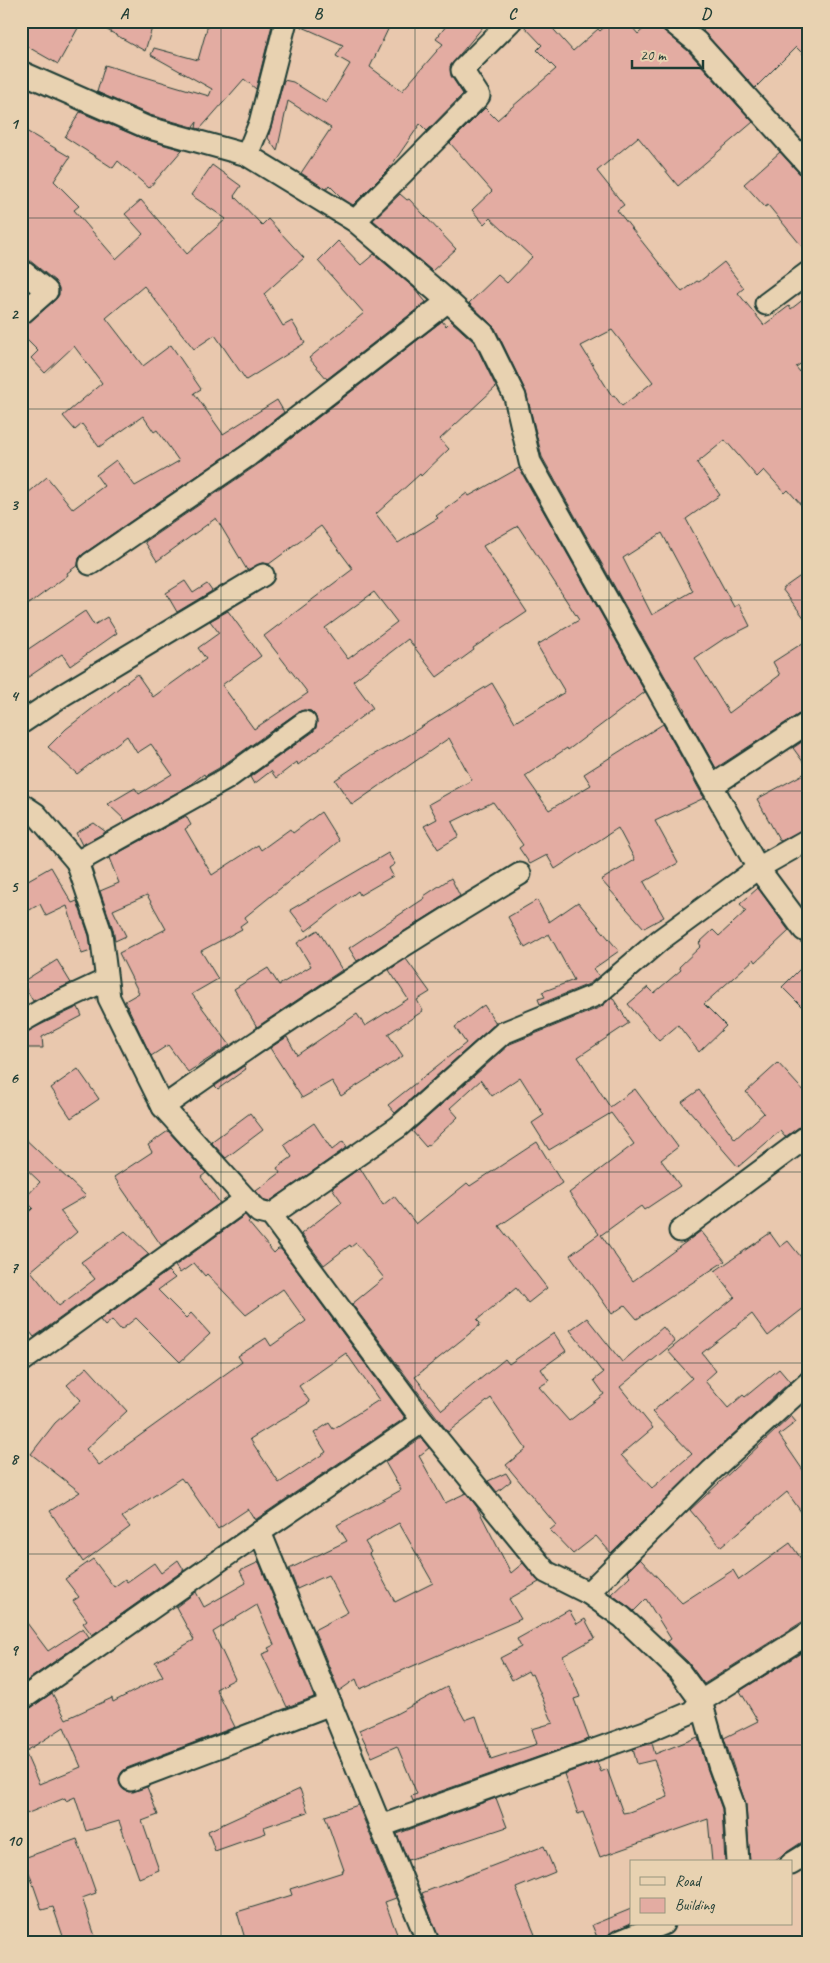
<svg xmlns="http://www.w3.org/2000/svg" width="830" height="1963" viewBox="0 0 830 1963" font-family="Caveat,sans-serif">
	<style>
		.building { fill: #e3aca2; stroke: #1f3d34; fill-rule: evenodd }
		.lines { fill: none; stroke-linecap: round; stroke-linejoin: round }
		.street-casing { stroke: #1f3d34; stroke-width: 25 }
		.street { stroke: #e8d2b1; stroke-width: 21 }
		.grid { fill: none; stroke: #1f3d34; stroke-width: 1; stroke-opacity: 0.55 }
		.neatline { fill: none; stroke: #1f3d34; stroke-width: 2 }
		.grid-label { font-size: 16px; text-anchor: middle; font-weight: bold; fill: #1f3d34 }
	</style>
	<rect width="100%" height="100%" fill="#e9c8ae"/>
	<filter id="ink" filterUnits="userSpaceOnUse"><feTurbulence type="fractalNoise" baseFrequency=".02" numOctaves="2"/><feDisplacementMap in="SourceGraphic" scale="10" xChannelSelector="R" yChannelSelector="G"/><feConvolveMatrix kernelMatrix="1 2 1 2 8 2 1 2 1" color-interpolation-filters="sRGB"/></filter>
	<g filter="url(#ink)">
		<g class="building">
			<polygon points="28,21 82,21 58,64 21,43 21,33"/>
			<polygon points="91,21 154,21 145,51"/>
			<polygon points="209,21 273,21 256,89 244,79 200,129 196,128 197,122 193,127 150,115 97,92 105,65 209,96 212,89 151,55 154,48 198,60"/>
			<polygon points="298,21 392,21 370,67 402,91 443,44 436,39 450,21 488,21 450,66 451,76 463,94 427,131 420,124 389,169 353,205 342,198 329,185 326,189 301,173 331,128 288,101 277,151 268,138 284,80 293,82 326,103 350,64 336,56 343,45 298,25"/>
			<path d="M523,21H546L573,51L598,29L600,31L611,21H627L638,34L652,21H659L663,30L688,51L753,122L678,186L638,137L597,171L624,205L617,210L682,292L697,281L699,282L724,262L744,288L738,293L764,325L789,306L791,309L809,295V358L796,367L809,383V514L788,490L785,493L764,470L757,477L725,440L697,463L720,495L686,519L734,607L739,604L750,626L722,640L695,658L729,713L780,675L773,662L809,639V710L802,712L716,768L684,711L685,710L668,682L542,457L526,392L495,328L469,303L498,275L507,283L532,257L490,218L484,224L472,210L492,191L450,143L485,108L497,120L556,69L537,50L542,45L523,25ZM612,330L653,382L622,406L614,395L612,396L581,346ZM662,533L693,591L652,615L623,558Z"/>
			<polygon points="713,21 809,21 809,60 796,47 755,88 703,31"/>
			<polygon points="80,112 141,138 182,150 149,188 118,161 113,168 65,137"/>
			<polygon points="21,128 70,157 54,181 79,206 74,210 116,259 143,234 125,214 141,200 187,254 226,219 191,195 212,165 241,186 234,196 262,225 268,219 304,258 264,294 283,326 292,321 305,343 246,380 215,335 194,349 144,286 106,318 143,366 171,345 201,389 194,393 223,434 277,400 284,412 242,445 83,554 79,558 78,565 67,573 68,575 21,610 21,499 47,477 73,509 104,486 96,475 116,460 135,486 179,461 157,430 154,432 143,416 99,447 82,424 75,430 63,416 102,383 74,346 45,373 31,358 38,351 21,334 21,326 29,323 55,300 59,295 59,288 55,281 29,260 21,258"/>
			<polygon points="780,152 800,174 809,178 809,255 768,205 765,207 744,184"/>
			<polygon points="400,194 407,200 409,199 456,249 432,271 373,220"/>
			<polygon points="338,241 361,265 374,254 414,288 426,302 327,379 309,358 364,313 318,261"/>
			<path d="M442,321L446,326L451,321L474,342L496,387L440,439L449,449L421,476L420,474L376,514L398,543L438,518L436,516L467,493L469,496L519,468L645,692L568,750L567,748L525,776L549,810L591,785L584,774L663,724L704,798L655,821L678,863L644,882L664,917L644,928L601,880L635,860L618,828L555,869L547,855L530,864L519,848L523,845L493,802L452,822L459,836L438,849L424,826L437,819L429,804L472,780L449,738L352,805L335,780L369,757L397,742L492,683L515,722L565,692L537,645L579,620L518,526L483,546L527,612L473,648L474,650L437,677L408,639L353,681L373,708L298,765L297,762L276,778L271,771L254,784L250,777L313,732L316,728L317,721L315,715L311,711L304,710L298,712L219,768L205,776L204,774L187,787L126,821L108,804L135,788L139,794L172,774L151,744L137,753L127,736L77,774L48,747L66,729L137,674L153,697L206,659L198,648L219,633L210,621L228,611L261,656L222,685L254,729L308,693L264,636L353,569L321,526L269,564L262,563L247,570L216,518L157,561L145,542L257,465ZM374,592L397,622L348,659L325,628Z"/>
			<polygon points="809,570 809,624 782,589"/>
			<polygon points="185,581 193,593 207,584 212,591 177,612 166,593"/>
			<polygon points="85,611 94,625 107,617 117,633 70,666 62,654 21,682 21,654"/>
			<polygon points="809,737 809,770 793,748"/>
			<polygon points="809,771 809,827 780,841 757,799"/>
			<polygon points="321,812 339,841 245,917 247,921 240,926 242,929 201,951 218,979 192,994 230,1045 188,1072 168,1045 151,1056 125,1001 139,993 119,953 166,929 147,895 113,910 126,936 115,941 113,929 100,891 119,883 109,858 186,816 191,825 185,829 212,875 258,845 261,850 290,829 293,833"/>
			<polygon points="94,823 106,832 82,845 76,833"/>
			<polygon points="388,853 395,864 389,868 393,876 360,895 358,891 306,931 290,910"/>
			<polygon points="51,867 72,903 77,901 89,936 91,951 82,954 67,906 46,916 40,904 21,915 21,884"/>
			<polygon points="451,878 460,896 357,961 349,948 425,898 424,896"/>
			<polygon points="758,888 789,931 756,962 754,959 704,1004 726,1026 699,1052 678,1025 659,1041 628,1004 648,987 654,993 681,970 679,967 701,946 699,943 713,930 719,936 746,911 740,904"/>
			<polygon points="537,900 549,922 578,902 619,951 593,969 599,976 589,984 540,1004 538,999 545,997 542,992 574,980 549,934 525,948 508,917"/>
			<polygon points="318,930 342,970 257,1027 234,989 268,968 279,985 311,966 297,943"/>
			<polygon points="406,959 430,992 417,1000 423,1011 388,1034 403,1056 341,1096 332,1081 302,1098 270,1048 287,1037 297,1055 357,1014 365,1026 408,999 389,970"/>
			<polygon points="57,960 71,983 33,1001 22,982"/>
			<polygon points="809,960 809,1014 782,987"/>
			<polygon points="612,997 629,1023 578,1057 610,1107 635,1089 678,1147 661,1160 680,1186 644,1210 641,1206 601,1235 633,1281 701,1231 725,1261 637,1319 625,1305 612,1314 570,1255 599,1234 569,1193 634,1144 611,1113 549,1150 532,1123 544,1115 520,1077 492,1096 481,1080 450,1108 458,1117 426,1147 412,1131 510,1044 601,1007"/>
			<polygon points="484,1005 496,1023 395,1113 388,1105 466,1043 455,1027"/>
			<polygon points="78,1007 82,1016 42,1037 43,1048 21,1048 21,1034"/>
			<polygon points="778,1063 809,1097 809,1120 785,1137 780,1131 738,1167 682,1102 699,1090 735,1139 764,1113 746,1092"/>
			<polygon points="244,1066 246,1069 218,1089 215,1086"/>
			<polygon points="78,1069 99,1099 71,1118 51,1088"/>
			<polygon points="250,1113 263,1130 226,1158 211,1142"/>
			<polygon points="314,1123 332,1150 343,1141 347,1147 269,1202 265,1201 256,1191 280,1173 277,1168 292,1157 284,1144"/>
			<polygon points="168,1131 206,1173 201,1177 220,1203 161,1245 114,1177 152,1152 148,1145"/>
			<polygon points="21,1135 86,1196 60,1211 77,1232 31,1271 59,1306 95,1279 81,1262 125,1231 149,1254 34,1337 21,1321 21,1220 33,1208 24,1199 40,1182 21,1164"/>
			<polygon points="537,1142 562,1183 499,1226 547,1288 528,1303 516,1288 477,1320 480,1323 479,1326 415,1377 442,1410 505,1359 509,1364 554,1333 566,1351 541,1369 549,1381 539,1387 569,1421 604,1394 594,1380 603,1373 570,1330 587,1318 622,1362 663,1327 675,1342 620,1387 653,1428 621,1455 652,1488 692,1454 652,1412 692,1378 668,1351 735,1297 715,1271 770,1233 780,1247 788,1241 809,1267 809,1304 768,1336 752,1314 702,1353 716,1371 705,1381 728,1408 743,1395 745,1397 779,1369 790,1382 703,1462 611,1553 596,1536 573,1554 550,1530 556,1525 506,1465 526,1449 491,1398 448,1432 352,1304 384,1278 356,1243 351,1247 350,1245 324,1265 301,1234 342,1202 332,1188 360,1168 383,1205 394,1196 416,1224 467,1183 470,1186"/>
			<path d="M245,1215L250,1221L248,1222L274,1253L278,1249H281L405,1418L255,1520L248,1509L218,1529L185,1481L184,1482L181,1478L122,1517L130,1527L83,1562L50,1511L80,1492L31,1454L55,1423L81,1400L67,1385L87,1367L127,1411L86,1449L99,1465L242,1362L238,1356L266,1338L271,1346L306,1321L283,1289L246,1315L207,1274L205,1276L194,1263L180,1273L175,1266ZM346,1353L379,1400L333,1429L329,1423L314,1433L326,1452L279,1483L250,1439L310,1402L299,1386Z"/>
			<polygon points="168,1271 175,1278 158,1290 186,1318 191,1313 210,1334 180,1362 136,1318 121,1330 112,1320 105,1326 100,1320"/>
			<polygon points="791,1416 796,1422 779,1435 809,1479 809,1523 787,1492 721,1547 690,1510"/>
			<path d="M421,1438L429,1448L419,1456L445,1503L466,1493L477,1507L511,1573L523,1563L539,1582L509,1599L521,1619L360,1689L356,1679L339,1691L314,1630L348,1612L328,1575L297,1589L289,1569L347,1541L337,1525L401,1490L385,1462ZM399,1523L433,1583L395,1602L369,1554L371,1552L365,1542Z"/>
			<polygon points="506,1473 511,1481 497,1492 488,1481"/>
			<polygon points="790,1543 809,1570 809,1621 802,1622 704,1684 688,1662 667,1642 671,1639 646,1599 634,1611 611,1594 630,1576 627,1572 640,1559 682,1603 733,1570 739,1580"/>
			<polygon points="93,1559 114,1587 125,1579 127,1582 154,1563 161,1573 178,1560 184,1570 92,1635 83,1623 87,1620 73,1601 79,1597 65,1579"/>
			<path d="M259,1562L314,1697L287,1707L262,1654L270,1651L268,1648L274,1645L257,1605L213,1632L235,1679L216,1689L235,1727L127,1768L122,1772L119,1778L120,1785L124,1790L129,1792L147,1787L158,1815L142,1821L159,1870L139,1878L119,1821L86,1831L75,1797L66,1801L65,1798L21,1816V1712L28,1710L52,1693L66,1719L112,1698L113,1702L163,1676L155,1662L194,1640L176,1607L196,1592L204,1607L246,1583L240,1571ZM64,1727L81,1767L39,1784L25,1752Z"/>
			<polygon points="569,1610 577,1624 585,1619 595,1638 563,1656 580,1697 574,1699 589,1739 413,1801 411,1796 417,1794 397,1746 372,1757 359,1730 394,1715 447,1687 465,1720 476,1716 491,1759 537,1744 532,1729 553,1723 532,1674 530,1675 528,1671 512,1680 500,1658 521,1647 517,1639"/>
			<polygon points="21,1615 48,1651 83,1628 89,1637 21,1685"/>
			<polygon points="809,1648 809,1841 802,1842 772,1862 750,1862 746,1805 724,1738 758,1721 740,1691"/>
			<polygon points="698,1737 707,1768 722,1809 725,1862 712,1862 708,1819 600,1857 583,1812 578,1814 564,1774 597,1762 601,1772 607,1769 623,1813 629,1812 668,1797 654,1760 637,1764 633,1749 652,1743 655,1754"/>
			<polygon points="300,1789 308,1812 264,1827 266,1833 215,1851 208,1831"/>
			<polygon points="496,1798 507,1827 408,1860 397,1834"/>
			<polygon points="358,1805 396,1898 385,1902 400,1942 246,1942 237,1912 292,1895 290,1889 343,1872 342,1870 344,1870 325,1816"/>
			<polygon points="77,1839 96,1893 82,1898 97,1942 65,1942 53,1907 42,1910 24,1858"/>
			<polygon points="544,1846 555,1872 516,1888 538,1942 440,1942 422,1893"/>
			<polygon points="631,1909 631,1923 613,1931 608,1935 606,1942 599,1942 592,1925"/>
		</g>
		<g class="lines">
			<defs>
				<g id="street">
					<polyline points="671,21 697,42 809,166"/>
					<polyline points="21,72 146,127 247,155 355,221 448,301 484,334 515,397 530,462 758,868 804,930 809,933"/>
					<polyline points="247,155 260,123 286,21"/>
					<polyline points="355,221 479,96 462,70 511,21"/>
					<polyline points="21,270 47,291 21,314"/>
					<polyline points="766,304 809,272"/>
					<polyline points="90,564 249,455 448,301"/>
					<polyline points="21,723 63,695 263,575"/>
					<polyline points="712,786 809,722"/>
					<polyline points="21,804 36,814 77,862 101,933 109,998 163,1107 246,1199 259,1212 271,1215 423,1421 546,1572 588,1593 622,1617 679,1671 701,1701 719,1765 734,1806 738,1862"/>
					<polyline points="77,862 226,779 305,722"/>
					<polyline points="21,1022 42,1010 106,980"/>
					<path d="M163,1107C279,1025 398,947 520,874"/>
					<polyline points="271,1215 398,1127 503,1033 596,995 660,940 758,868 809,839"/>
					<polyline points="680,1231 809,1135"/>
					<polyline points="21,1362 246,1199"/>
					<polyline points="260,1532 428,1942"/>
					<polyline points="588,1593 711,1471 809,1382"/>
					<polyline points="21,1700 260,1532 423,1421"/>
					<polyline points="131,1780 331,1704"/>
					<polyline points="381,1826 645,1732 692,1712 701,1701 809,1633"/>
					<polyline points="791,1864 809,1853"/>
					<polyline points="618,1942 663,1924"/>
				</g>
			</defs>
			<use href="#street" class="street-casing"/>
			<use href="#street" class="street"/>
		</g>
	</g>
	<path class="grid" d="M221,21V1942M415,21V1942M609,21V1942M21,218H809M21,409H809M21,600H809M21,791H809M21,982H809M21,1172H809M21,1363H809M21,1554H809M21,1745H809"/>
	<rect width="830" height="1963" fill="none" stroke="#e8d2b1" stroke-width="55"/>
	<rect x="630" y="1860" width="162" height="65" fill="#e8d2b1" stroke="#98967f"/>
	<rect x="640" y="1877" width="25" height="8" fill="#e8d2b1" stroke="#98967f"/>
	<text x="675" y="1886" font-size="15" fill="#1f3d34">Road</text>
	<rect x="640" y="1898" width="25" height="15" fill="#e3aca2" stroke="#98967f"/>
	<text x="675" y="1910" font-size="15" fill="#1f3d34">Building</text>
	<path d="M632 60v8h71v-8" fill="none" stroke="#1f3d34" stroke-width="2.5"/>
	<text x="640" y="60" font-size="15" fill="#1f3d34" stroke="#e8d2b1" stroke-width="4" paint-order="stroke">20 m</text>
	<rect x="28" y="28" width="774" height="1908" class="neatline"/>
	<g class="grid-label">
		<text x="124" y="19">A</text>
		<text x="318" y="19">B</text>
		<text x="512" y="19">C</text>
		<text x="706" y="19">D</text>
		<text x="14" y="129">1</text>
		<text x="14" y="319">2</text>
		<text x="14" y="510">3</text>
		<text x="14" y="701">4</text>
		<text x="14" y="892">5</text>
		<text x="14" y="1083">6</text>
		<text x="14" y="1273">7</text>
		<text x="14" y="1464">8</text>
		<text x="14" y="1655">9</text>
		<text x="14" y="1846">10</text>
	</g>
</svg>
